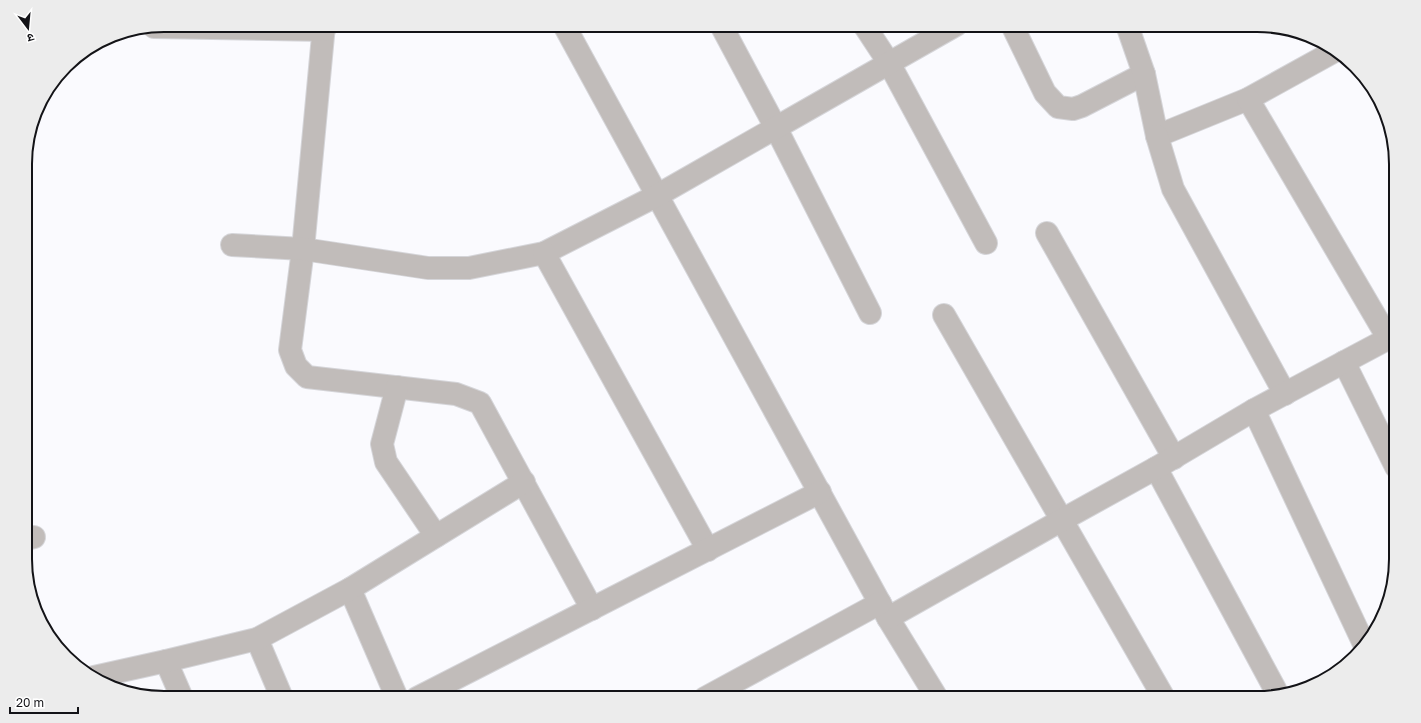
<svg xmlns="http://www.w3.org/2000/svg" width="1421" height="723" viewBox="0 0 1421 723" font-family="'Golos Text','Noto Sans Devanagari',sans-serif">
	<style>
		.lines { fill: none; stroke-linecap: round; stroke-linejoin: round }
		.minor-casing { stroke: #d5d5d9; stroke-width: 24 }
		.minor { stroke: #c1bcba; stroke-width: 22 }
		.rim { fill: none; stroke: #131317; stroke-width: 2 }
	</style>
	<rect width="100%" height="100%" fill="#fafafe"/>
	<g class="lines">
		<defs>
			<g id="minor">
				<polyline points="324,25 303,249 290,350 296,366 307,377 456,394 480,403 592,609"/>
				<polyline points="564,25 888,618 937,698"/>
				<polyline points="721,25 776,128 870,313"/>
				<polyline points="864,25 889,63 986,243"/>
				<polyline points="1012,25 1045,93 1058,107 1073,109 1082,106 1144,74"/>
				<polyline points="1127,25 1144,74 1157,136 1248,99 1333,52"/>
				<polyline points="154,27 324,30"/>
				<polyline points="1248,99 1388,338"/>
				<polyline points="1157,136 1173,189 1285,394"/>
				<polyline points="1047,233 1174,458"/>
				<polyline points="232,245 303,249 428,268 469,268 544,253 658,195 956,25"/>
				<polyline points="544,253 708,550"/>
				<polyline points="944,315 1164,698"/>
				<polyline points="1344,362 1396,467"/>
				<polyline points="397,387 382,444 386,462 436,536"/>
				<polyline points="1254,410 1363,642"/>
				<polyline points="1156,468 1275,689 1276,694"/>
				<polyline points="26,539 34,537"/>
				<polyline points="350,589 397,698"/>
				<polyline points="888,618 1062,520 1156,468 1254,410 1395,335"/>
				<polyline points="257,639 282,698"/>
				<polyline points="166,661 182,698"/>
				<polyline points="94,677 166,661 257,639 350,589 524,482"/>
				<polyline points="417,698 820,492"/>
				<polyline points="705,698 880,603"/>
			</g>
		</defs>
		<use href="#minor" class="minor-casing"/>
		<use href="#minor" class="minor"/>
	</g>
	<path d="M0 0H1421V723H0ZM164 32H1257A132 132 0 0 1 1389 164V559A132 132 0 0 1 1257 691H164A132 132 0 0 1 32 559V164A132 132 0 0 1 164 32Z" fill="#ececec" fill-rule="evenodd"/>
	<path class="rim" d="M164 32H1257A132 132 0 0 1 1389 164V559A132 132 0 0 1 1257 691H164A132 132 0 0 1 32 559V164A132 132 0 0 1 164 32Z"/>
	<g transform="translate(28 28) rotate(164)" stroke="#ffffff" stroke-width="3" paint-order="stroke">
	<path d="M0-3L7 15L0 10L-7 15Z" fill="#131317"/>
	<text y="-6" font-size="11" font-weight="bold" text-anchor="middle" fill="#131317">उ</text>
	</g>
	<path d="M10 707v6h68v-6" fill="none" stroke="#131317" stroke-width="2"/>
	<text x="16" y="707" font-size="12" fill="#131317" stroke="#ffffff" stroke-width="3" paint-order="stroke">20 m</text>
</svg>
